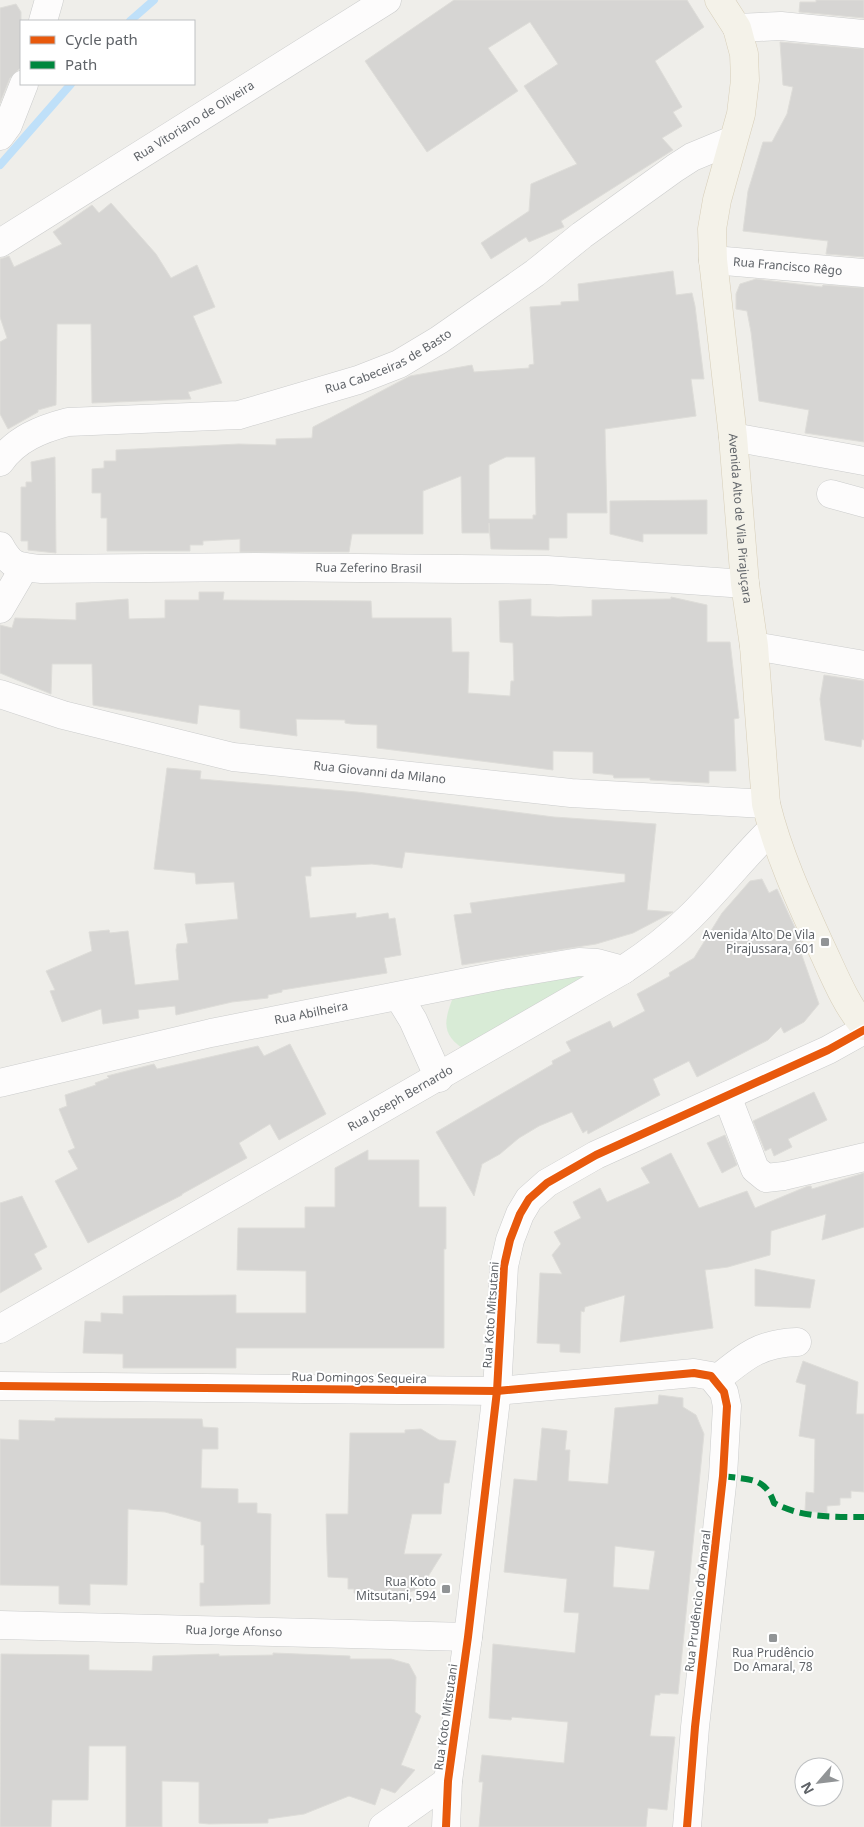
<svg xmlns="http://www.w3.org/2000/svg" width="864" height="1827" viewBox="0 0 864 1827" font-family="'Noto Sans',sans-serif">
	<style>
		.green { fill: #d8ebd6 }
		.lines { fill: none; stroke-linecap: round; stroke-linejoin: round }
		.stream { stroke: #bfe0f9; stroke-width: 8 }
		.building { fill: #d6d5d3; stroke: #deddd9; fill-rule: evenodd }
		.minor-casing { stroke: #cbcccc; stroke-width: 29 }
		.major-casing { stroke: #d7ceb8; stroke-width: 29 }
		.minor { stroke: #fdfcfc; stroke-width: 28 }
		.major { stroke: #f4f2e9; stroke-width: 28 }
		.quiet { stroke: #00873e; stroke-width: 6; stroke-dasharray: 12 6; stroke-linecap: butt }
		.cycleway-casing { stroke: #fff; stroke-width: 11 }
		.cycleway { stroke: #e8590c; stroke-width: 8 }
		.poi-dot { fill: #919496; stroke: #fff; stroke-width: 2 }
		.labels { text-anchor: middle; stroke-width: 4; stroke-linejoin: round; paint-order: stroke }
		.street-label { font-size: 12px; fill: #5f6368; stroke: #fff }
		.poi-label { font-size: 12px; fill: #5f6368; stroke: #fff; text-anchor: end }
	</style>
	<rect width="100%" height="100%" fill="#efeeea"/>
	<path class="green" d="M593,969L596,974L468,1052C444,1037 442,1026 452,1000L465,994Z"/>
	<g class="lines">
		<g class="stream">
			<polyline points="130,21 154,0"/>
			<polyline points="0,165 71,84"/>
		</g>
	</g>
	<g class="building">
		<polygon points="454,0 687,0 704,27 655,61 682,107 673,112 682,126 662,138 673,150 561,221 564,227 529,242 526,237 491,259 481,243 529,211 531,184 577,164 524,86 558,64 530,22 488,48 518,91 427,152 365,61"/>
		<polygon points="816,0 864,0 864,18 799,12 800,2 816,2"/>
		<polygon points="16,4 21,12 21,67 10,78 0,103 0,8"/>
		<polygon points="780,42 864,49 864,257 826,254 828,241 743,231 748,191 763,142 772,142 787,114 793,87 783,85"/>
		<polygon points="111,203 156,254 171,278 197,265 215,307 193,316 222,383 188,392 191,399 92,403 91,324 57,324 56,405 38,410 38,412 8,429 0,414 0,342 7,338 0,317 0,259 9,256 14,267 62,244 53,232 92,205 99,213"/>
		<path d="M673,271L676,295L692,293L695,306L704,379H691L696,416L605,429L607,513H567V538H549V550L491,549L489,523V533H462L461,476L423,491V534H352L349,552H240V539L203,541V545H190V551H107V518H101V493H92V469L104,468V461H116V450L239,444L276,445V439L312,438L313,427L410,376L472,365L474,372L529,368V365L534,364L530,307L561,305V302L579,301L578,284ZM506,457H535L536,515H533V519H489V465Z"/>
		<polygon points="756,279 822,287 823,285 864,288 864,442 805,433 809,410 759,401 751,332 747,311 736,309 736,294 740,284"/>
		<polygon points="55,457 56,553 28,550 28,541 21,541 21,487 26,487 26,482 32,482 31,462"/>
		<polygon points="707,500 707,534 643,534 643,542 610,534 610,501"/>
		<polygon points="199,592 224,592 223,600 371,601 372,618 451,618 452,652 469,652 468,693 510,696 511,681 514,681 513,643 500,642 499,601 531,599 531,616 558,617 592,616 592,600 671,599 671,597 707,605 707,642 730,642 739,718 734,719 736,771 709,771 709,783 650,780 650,778 614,778 613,775 593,773 593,752 553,751 553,770 377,748 377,725 351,724 345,723 345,720 296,719 297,736 240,728 240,710 199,705 197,724 93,705 92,664 52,664 51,694 0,673 0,625 12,628 15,618 76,620 76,603 128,599 129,619 165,618 165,600 199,600"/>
		<polygon points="824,675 864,681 864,740 862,739 861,747 825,740 820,699"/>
		<polygon points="167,768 201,771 200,779 357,792 554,817 656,824 647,910 673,912 633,933 596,944 462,965 454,915 472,913 470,903 625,882 625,874 405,852 402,868 372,864 311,867 311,876 305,876 310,918 356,913 356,918 388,913 389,919 395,918 401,955 384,958 387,973 282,990 282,992 268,995 268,998 232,1002 176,1015 175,1006 138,1010 139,1018 103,1024 101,1009 62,1022 50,991 55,990 46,971 92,951 89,932 109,930 110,933 128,931 135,985 179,980 176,950 177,944 188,943 185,924 238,919 234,882 196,884 195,873 154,869"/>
		<polygon points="762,879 769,893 777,889 803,945 799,947 819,1004 804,1022 784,1033 781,1027 768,1040 697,1077 689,1061 653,1079 660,1095 588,1134 587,1130 583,1133 572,1112 539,1126 519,1138 500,1154 482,1164 474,1196 436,1132 553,1064 552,1061 571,1051 566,1042 610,1021 613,1028 645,1011 637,994 670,976 669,973 694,958 722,913 750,881"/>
		<polygon points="290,1044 326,1114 279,1140 270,1124 239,1143 247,1158 182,1194 182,1195 88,1243 55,1181 78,1169 68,1151 75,1148 59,1109 67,1106 65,1095 96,1085 95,1083 109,1078 107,1076 154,1064 157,1069 258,1046 264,1056"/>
		<polygon points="814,1092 827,1120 788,1139 792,1147 774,1156 771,1148 765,1151 753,1121"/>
		<polygon points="725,1135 737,1165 722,1173 707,1143"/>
		<polygon points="368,1150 368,1160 419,1160 419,1207 446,1207 446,1249 444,1249 444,1348 236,1348 236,1368 123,1368 123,1354 83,1353 85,1321 101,1322 101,1313 123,1314 123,1296 236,1295 236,1313 306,1313 306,1271 237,1270 238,1228 305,1228 305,1207 335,1207 335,1168"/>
		<polygon points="671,1153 699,1208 747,1191 755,1208 808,1186 811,1186 812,1189 864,1173 864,1227 822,1240 826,1214 771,1231 770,1255 728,1267 705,1270 713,1328 620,1342 625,1295 585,1307 584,1312 581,1311 580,1353 560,1352 560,1344 537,1343 540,1273 562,1274 552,1255 561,1244 554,1232 581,1218 573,1202 600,1188 607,1202 650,1183 641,1168"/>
		<polygon points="22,1196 47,1247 34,1254 42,1269 0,1293 0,1203"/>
		<polygon points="755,1269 815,1280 810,1308 755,1306"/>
		<polygon points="803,1361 858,1382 856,1414 864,1414 864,1492 851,1491 851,1498 840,1498 840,1505 827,1506 827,1513 805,1511 806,1492 814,1493 815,1439 799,1436 806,1385 796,1382"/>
		<path d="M659,1395L683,1398V1407L696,1415L704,1434L678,1694L660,1693V1695H655L650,1736L675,1737L667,1810L648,1808L646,1827H479L483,1782H479L482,1755L564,1763L568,1722L512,1717L511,1720L489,1718L493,1644L575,1653L579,1613L564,1612L567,1579L504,1572L514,1479L537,1481L542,1428L567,1431L565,1450H570L568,1481L608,1484L615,1408L658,1404ZM615,1546L655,1551L649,1590L613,1587Z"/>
		<polygon points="55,1418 202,1419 203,1427 218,1428 218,1449 202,1449 201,1488 238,1489 238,1503 257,1503 257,1513 271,1514 270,1604 200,1606 200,1583 204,1583 204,1545 201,1545 201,1522 165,1512 128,1509 127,1585 90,1584 90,1605 59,1604 59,1586 0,1585 0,1439 19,1440 19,1420 55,1421"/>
		<polygon points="421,1429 439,1440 456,1441 449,1483 444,1483 441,1514 412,1514 404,1554 442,1554 424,1583 416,1590 401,1594 354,1593 354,1589 348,1589 348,1578 328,1577 327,1551 326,1514 348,1514 350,1433 405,1433 405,1430"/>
		<polygon points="273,1653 350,1656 350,1659 391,1659 409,1664 416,1677 415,1712 421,1716 401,1765 415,1770 395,1793 381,1788 375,1805 349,1796 304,1814 268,1819 268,1823 209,1824 199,1823 199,1782 162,1781 162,1827 126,1827 126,1746 89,1746 88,1800 52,1800 51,1827 0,1827 1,1654 89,1655 89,1670 152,1671 153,1656 219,1654 219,1656 273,1655"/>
	</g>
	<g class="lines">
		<defs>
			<g id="minor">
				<polyline points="43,21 49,0"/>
				<polyline points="737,28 781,26 864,34"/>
				<polyline points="0,136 8,125 24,84"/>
				<path id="s1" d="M0,243L387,0"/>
				<path id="s2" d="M713,260L864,273"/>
				<polyline points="733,437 864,461"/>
				<path id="s3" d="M0,462C16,439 41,429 68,422L239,415L358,380L399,364L439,340L535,273L582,235L675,168L692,157L733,140"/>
				<polyline points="831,494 864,503"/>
				<path id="s4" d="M0,546C12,568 18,566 40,569L256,567L547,570L745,584"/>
				<polyline points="0,609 24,568"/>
				<polyline points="754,646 864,665"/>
				<path id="s5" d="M0,694L63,715L233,757L571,793L766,804"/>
				<polyline points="399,997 413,1020 439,1078"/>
				<path id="s6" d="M0,1083L211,1033L502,975L579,962L597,963L623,970"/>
				<polyline points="727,1096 755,1169 766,1178 784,1176 864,1157"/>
				<path id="s7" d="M0,1329L623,970C646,955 669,938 689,918C718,890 743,857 772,829"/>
				<path d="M716,1380C744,1357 760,1343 797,1342"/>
				<polyline points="0,1386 497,1391 694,1373 711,1376 724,1392 727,1406 723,1476 695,1727 687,1827"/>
				<path id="s8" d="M0,1625L468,1637"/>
				<polyline points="383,1827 448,1781"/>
				<polyline points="446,1827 448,1781 468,1637 497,1391 504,1266 510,1240 520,1214 529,1199 547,1183 596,1155 828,1050 864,1030"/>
			</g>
			<g id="major">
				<path id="s9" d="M719,0L737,28L744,54L745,80L741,114L717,200L712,229L713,260L733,437L745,584L754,646L766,804C778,853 799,899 820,945C833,972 844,1002 864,1026"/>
			</g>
		</defs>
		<use href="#minor" class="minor-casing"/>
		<use href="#major" class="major-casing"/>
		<use href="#minor" class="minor"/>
		<use href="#major" class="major"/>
		<path class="quiet" d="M723,1476C748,1480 765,1476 774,1503C802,1518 833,1517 864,1517"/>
		<defs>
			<g id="cycleway">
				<polyline points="0,1386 497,1391 694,1373 711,1376 724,1392 727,1406 723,1476 695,1727 687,1827"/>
				<polyline points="446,1827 448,1781 468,1637 497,1391 504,1266 510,1240 520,1214 529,1199 547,1183 596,1155 828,1050 864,1030"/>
			</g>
		</defs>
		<use href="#cycleway" class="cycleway-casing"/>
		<use href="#cycleway" class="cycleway"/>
	</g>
	<g class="poi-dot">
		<rect x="820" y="937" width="10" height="10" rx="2.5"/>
		<rect x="441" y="1584" width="10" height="10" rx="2.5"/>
		<rect x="768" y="1633" width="10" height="10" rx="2.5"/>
	</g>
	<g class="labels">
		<g class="street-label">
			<text dy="4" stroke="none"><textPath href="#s1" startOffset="229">Rua Vitoriano de Oliveira</textPath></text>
			<text dy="4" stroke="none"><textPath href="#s2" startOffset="75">Rua Francisco Rêgo</textPath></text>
			<text dy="4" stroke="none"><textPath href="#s3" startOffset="411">Rua Cabeceiras de Basto</textPath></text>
			<text dy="4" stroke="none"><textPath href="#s9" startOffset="530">Avenida Alto de Vila Pirajuçara</textPath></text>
			<text dy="4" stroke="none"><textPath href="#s4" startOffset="378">Rua Zeferino Brasil</textPath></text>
			<text dy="4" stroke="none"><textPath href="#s5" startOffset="389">Rua Giovanni da Milano</textPath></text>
			<text dy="4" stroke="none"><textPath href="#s6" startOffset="319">Rua Abilheira</textPath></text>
			<text dy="4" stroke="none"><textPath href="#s7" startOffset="462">Rua Joseph Bernardo</textPath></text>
			<text transform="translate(491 1315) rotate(-86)" y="4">Rua Koto Mitsutani</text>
			<text transform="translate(359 1378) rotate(1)" y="4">Rua Domingos Sequeira</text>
			<text transform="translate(698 1601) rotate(-83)" y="4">Rua Prudêncio do Amaral</text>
			<text dy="4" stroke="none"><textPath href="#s8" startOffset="234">Rua Jorge Afonso</textPath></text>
			<text transform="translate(446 1717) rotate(-82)" y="4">Rua Koto Mitsutani</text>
		</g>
		<g class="poi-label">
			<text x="815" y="939">Avenida Alto De Vila<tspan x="815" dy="14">Pirajussara, 601</tspan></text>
			<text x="436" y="1586">Rua Koto<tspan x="436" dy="14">Mitsutani, 594</tspan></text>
			<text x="773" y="1657" text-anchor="middle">Rua Prudêncio<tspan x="773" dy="14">Do Amaral, 78</tspan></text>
		</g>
	</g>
	<rect x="20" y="20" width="175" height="65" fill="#ffffff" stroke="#bfc1c3"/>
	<rect x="30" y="36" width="25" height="8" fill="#e8590c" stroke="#bfc1c3"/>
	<text x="65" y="45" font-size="15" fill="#5f6368">Cycle path</text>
	<rect x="30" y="61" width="25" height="8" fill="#00873e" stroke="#bfc1c3"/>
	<text x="65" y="70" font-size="15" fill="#5f6368">Path</text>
	<g transform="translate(819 1782) rotate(242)"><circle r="24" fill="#ffffff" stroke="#bfc1c3"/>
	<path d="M0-4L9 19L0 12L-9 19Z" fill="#919496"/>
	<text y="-8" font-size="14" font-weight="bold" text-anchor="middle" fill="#5f6368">N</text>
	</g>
</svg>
